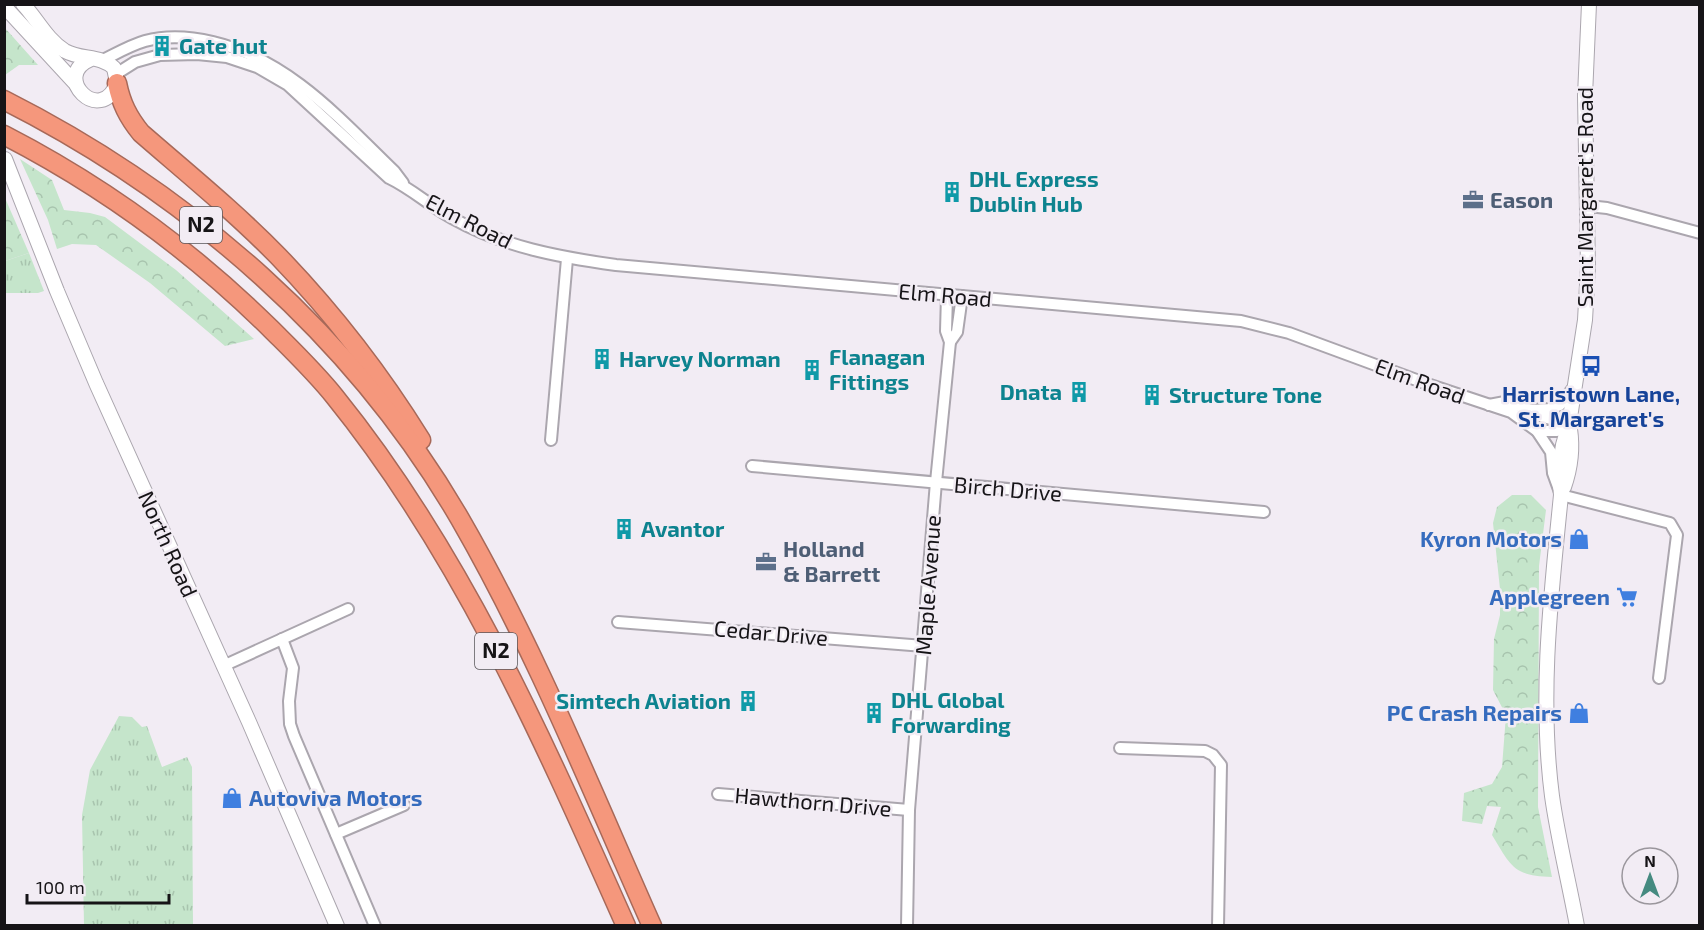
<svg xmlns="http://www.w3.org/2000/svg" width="1704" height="930" viewBox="0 0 1704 930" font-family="'Exo 2',sans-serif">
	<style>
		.grass { fill: url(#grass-tufts) }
		.forest { fill: url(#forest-crowns) }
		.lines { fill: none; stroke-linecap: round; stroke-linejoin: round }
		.street-casing { stroke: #aba6ae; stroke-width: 14 }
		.secondary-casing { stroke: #aba6ae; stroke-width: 16 }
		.highway-casing { stroke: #a76959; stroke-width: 21 }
		.street { stroke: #fff; stroke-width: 10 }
		.secondary { stroke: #fff; stroke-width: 14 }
		.highway { stroke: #f5977c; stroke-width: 18 }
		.labels { text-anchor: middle; stroke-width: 5; stroke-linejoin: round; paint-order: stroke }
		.shield { fill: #f2ecf4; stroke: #585559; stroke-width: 1.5 }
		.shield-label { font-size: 21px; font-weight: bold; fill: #161417 }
		.culture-label { font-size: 22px; font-weight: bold; fill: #0d838f; stroke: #f2ecf4; text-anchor: start }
		.street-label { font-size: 22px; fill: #161417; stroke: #f2ecf4 }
		.service-label { font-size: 22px; font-weight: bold; fill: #4e5e75; stroke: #f2ecf4; text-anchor: start }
		.transit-label { font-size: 22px; font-weight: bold; fill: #164399; stroke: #f2ecf4 }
		.shop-label { font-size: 22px; font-weight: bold; fill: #366cbe; stroke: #f2ecf4; text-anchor: end }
	</style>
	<defs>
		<pattern id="grass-tufts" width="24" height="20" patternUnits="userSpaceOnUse" patternTransform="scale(1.5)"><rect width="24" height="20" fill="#c5e5cb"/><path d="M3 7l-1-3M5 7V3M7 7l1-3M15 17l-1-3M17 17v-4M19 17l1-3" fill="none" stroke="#a8c4ae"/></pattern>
		<pattern id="forest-crowns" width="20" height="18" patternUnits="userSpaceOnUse" patternTransform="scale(1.5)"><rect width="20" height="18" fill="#c5e5cb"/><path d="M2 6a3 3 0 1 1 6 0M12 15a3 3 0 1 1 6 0" fill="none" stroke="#a8c4ae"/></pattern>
	</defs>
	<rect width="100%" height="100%" fill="#f2ecf4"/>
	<g class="grass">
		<polygon points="29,253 44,291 38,293 5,293 5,261"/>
		<polygon points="119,716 132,717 142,727 147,726 162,767 187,757 192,767 193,925 84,925 82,815 90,770"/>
	</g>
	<g class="forest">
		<polygon points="4,28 5,28 38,65 19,65 5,75"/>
		<polygon points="20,159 52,180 64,210 90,213 105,217 176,270 254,339 225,346 150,283 96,245 72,244 57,249 48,220"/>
		<polygon points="5,198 29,253 5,261 4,261"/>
		<path d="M1512,495H1531L1546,510L1539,566L1538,807L1552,877C1513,876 1511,866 1492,835L1501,807L1487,806L1482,824L1462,821L1464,793L1492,784L1502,767L1506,715L1493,690L1494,639L1500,615V589L1493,523L1497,507Z"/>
	</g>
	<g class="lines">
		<defs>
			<g id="street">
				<path d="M103,60C117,53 131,45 145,41C167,35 192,37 213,42C289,60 340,119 394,171L403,183"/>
				<path d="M116,74L135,62L160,55L197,54L227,57L257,67L288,85L389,178C412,189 430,206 452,218C504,247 558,257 616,265L1241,321L1289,333L1430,385L1511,412L1537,431L1551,452L1553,473L1561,495L1670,523L1677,535L1659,678"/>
				<polyline points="1588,206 1607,208 1700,233"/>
				<polyline points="950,342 957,332 962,296"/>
				<polyline points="1489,405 1505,402 1532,410 1549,409 1560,405 1574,387"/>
				<polyline points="1532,414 1569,424"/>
				<polyline points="1537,431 1557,431 1569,424"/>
				<polyline points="551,440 567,259"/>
				<polyline points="752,466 1264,512"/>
				<polyline points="618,622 924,646"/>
				<polyline points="282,639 293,668 289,701 290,724 294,736 375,926"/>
				<polyline points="223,666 348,609"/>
				<polyline points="1120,748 1205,751 1213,755 1221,765 1218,926"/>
				<polyline points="718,794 909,810"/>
				<polyline points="336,834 404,805"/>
				<polyline points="907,926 909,810 936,482 950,342 946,331 947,295"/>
			</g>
			<g id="secondary">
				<path d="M23,4C37,19 47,40 65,51C81,60 101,55 114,68L117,83C101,127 50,76 91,59"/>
				<polyline points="4,6 76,84"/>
				<polyline points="5,159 57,291 96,383 249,722 337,926"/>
				<path d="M1564,487C1571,467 1573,449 1570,429"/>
				<path d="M1577,926C1569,882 1558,839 1552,796C1539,695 1551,595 1561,495L1559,470L1563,445L1569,424L1585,320L1588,267L1585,96L1589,4"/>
			</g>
			<g id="highway">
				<path d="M117,83C121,103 128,117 141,133C187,173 235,212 278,256C332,312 380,374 421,440"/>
				<path d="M4,100C190,194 355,338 460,519C535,649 591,789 652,926"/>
				<path d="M4,135C103,186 192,251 271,329C293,351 316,373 335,397C462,554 544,742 626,926"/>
			</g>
		</defs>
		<use href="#street" class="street-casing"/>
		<use href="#secondary" class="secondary-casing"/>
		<use href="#highway" class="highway-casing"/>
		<use href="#street" class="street"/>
		<use href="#secondary" class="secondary"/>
		<use href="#highway" class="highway"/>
	</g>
	<defs>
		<symbol id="building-bare" viewBox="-9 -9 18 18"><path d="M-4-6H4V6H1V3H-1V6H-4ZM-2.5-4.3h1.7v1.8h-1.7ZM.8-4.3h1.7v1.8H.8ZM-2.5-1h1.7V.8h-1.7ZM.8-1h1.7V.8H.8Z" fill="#0f9aa8" stroke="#f2ecf4" stroke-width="2.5" paint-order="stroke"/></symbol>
		<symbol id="office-bare" viewBox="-9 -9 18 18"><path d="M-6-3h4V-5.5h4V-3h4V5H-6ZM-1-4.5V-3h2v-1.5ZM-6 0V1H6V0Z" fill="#5c6f8a" stroke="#f2ecf4" stroke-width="2.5" paint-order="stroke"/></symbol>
		<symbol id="bus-bare" viewBox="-9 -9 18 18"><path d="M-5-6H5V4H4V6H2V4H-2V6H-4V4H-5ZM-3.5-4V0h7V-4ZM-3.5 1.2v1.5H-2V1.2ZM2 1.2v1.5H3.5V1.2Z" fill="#1a4fb4" stroke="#f2ecf4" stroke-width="2.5" paint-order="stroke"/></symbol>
		<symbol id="shop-bare" viewBox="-9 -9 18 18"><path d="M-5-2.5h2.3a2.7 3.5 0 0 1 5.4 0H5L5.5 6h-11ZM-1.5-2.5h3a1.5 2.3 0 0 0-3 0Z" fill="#3f7fe0" stroke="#f2ecf4" stroke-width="2.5" paint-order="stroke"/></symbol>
		<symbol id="supermarket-bare" viewBox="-9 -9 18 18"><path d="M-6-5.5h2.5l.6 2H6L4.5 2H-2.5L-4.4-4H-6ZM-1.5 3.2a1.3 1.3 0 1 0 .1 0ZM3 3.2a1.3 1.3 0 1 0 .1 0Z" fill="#3f7fe0" stroke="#f2ecf4" stroke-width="2.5" paint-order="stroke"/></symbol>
	</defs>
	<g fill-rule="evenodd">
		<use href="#building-bare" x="147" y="31" width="30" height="30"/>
		<use href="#building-bare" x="937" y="177" width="30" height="30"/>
		<use href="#office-bare" x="1458" y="185" width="30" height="30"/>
		<use href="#building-bare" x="587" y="344" width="30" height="30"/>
		<use href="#bus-bare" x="1576" y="351" width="30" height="30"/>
		<use href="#building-bare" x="797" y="355" width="30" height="30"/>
		<use href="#building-bare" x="1064" y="377" width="30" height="30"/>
		<use href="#building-bare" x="1137" y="380" width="30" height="30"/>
		<use href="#building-bare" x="609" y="514" width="30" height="30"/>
		<use href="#shop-bare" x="1564" y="524" width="30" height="30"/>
		<use href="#office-bare" x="751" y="547" width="30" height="30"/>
		<use href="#supermarket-bare" x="1612" y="582" width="30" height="30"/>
		<use href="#building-bare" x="733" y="686" width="30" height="30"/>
		<use href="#building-bare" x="859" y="698" width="30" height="30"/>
		<use href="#shop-bare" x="1564" y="698" width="30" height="30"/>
		<use href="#shop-bare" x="217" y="783" width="30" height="30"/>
	</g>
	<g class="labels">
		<g class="shield">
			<rect x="180" y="207" width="42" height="36" rx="4.5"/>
			<rect x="475" y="633" width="42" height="36" rx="4.5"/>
		</g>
		<g class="shield-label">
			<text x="201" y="232">N2</text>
			<text x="496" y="658">N2</text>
		</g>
		<g class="culture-label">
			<text x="179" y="54">Gate hut</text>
			<text x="969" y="187">DHL Express<tspan x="969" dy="25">Dublin Hub</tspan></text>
			<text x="829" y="365">Flanagan<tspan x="829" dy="25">Fittings</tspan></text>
			<text x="619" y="367">Harvey Norman</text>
			<text x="1062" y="400" text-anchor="end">Dnata</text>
			<text x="1169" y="403">Structure Tone</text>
			<text x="641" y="537">Avantor</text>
			<text x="891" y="708">DHL Global<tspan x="891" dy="25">Forwarding</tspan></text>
			<text x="731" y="709" text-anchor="end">Simtech Aviation</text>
		</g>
		<g class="street-label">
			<text transform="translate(1585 197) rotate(-90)" y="8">Saint Margaret's Road</text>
			<text transform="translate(469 221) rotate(27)" y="8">Elm Road</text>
			<text transform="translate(945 295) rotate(5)" y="8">Elm Road</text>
			<text transform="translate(1420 381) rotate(20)" y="8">Elm Road</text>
			<text transform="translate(1008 489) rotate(5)" y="8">Birch Drive</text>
			<text transform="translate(168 544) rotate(66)" y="8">North Road</text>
			<text transform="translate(928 585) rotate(-86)" y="8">Maple Avenue</text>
			<text transform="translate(771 633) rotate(5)" y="8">Cedar Drive</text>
			<text transform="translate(813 802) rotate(5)" y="8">Hawthorn Drive</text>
		</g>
		<g class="service-label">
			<text x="1490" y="208">Eason</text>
			<text x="783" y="557">Holland<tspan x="783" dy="25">&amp; Barrett</tspan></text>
		</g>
		<g class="transit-label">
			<text x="1591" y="402">Harristown Lane,<tspan x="1591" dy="25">St. Margaret's</tspan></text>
		</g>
		<g class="shop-label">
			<text x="1562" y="547">Kyron Motors</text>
			<text x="1610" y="605">Applegreen</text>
			<text x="1562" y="721">PC Crash Repairs</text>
			<text x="249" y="806" text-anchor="start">Autoviva Motors</text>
		</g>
	</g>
	<rect width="1704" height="930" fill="none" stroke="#161417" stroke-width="12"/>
	<g transform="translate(1650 876)"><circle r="28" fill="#f2ecf4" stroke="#9a969c" stroke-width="1.5"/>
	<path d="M0-4.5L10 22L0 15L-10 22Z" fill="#458a80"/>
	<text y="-9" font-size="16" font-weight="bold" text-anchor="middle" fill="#161417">N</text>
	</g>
	<path d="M27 894v9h142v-9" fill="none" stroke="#161417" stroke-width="3"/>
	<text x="36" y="894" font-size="18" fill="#161417" stroke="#f2ecf4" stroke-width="4.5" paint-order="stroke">100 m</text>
</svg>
